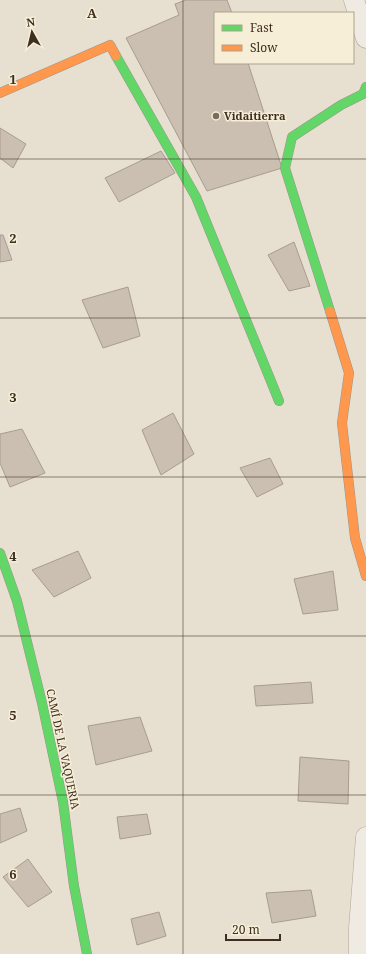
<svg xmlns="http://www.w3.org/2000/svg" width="366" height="954" viewBox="0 0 366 954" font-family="'Noto Serif',serif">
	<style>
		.building { fill: #cbbfb2; stroke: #a89c90 }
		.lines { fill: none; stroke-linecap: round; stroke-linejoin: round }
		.street-casing { stroke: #ada599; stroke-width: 21 }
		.fast-casing { stroke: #9c958a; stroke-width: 10 }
		.slow-casing { stroke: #9c958a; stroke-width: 10 }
		.street { stroke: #efebe3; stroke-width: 20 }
		.fast { stroke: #63d668; stroke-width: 9 }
		.slow { stroke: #ff974d; stroke-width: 9 }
		.grid { fill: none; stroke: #3d2e20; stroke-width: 1; stroke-opacity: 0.55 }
		.poi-dot { fill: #786c5e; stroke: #f7eed8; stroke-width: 1.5 }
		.labels { text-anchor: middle; stroke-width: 3; stroke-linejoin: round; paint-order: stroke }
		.poi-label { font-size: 11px; font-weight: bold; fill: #3d2e20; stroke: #f7eed8; text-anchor: start }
		.street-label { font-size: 11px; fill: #3d2e20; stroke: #f7eed8 }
		.grid-label { font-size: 13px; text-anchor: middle; font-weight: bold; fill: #3d2e20; stroke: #f7eed8; stroke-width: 3; stroke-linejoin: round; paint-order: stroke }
	</style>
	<rect width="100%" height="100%" fill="#e7e0d1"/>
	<g class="building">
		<polygon points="186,0 227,0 232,13 215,13 215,63 248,63 282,168 207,191 126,38 179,15 175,4"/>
		<polygon points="0,128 26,144 13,168 0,158"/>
		<polygon points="161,151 175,173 119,202 105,178"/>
		<polygon points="0,235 3,235 12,260 0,262"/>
		<polygon points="294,242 310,286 289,291 268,255"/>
		<polygon points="128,287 140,336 103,348 82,300"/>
		<polygon points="173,413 194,454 161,475 142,430"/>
		<polygon points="22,429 45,473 10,487 0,463 0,434"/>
		<polygon points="270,458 283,484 257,497 240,468"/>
		<polygon points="78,551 91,578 54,597 32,570"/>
		<polygon points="333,571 338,610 303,614 294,579"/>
		<polygon points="311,682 313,703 256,706 254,686"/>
		<polygon points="140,717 152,751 96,765 88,726"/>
		<polygon points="300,757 349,761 348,804 298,801"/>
		<polygon points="20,808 27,831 0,843 0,814"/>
		<polygon points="147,814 151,834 120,839 117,817"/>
		<polygon points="28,859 52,892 28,907 3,877"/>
		<polygon points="311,890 316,916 272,923 266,893"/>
		<polygon points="159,912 166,936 137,945 131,919"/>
	</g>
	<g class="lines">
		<defs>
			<g id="street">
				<polyline points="354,0 366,38"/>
				<polyline points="359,954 359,928 366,837"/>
			</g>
			<g id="fast">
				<polyline points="116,56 196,197 279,401"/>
				<polyline points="330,311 285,168 292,137 341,105 363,94 366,87"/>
				<polyline points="0,553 17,601 42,703 63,802 74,886 87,954"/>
			</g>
			<g id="slow">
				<polyline points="0,93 110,45 116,56"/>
				<polyline points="330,311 349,373 342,423 355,538 366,576"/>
			</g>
		</defs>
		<use href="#street" class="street-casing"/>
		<use href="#fast" class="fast-casing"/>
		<use href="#slow" class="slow-casing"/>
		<use href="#street" class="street"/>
		<use href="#fast" class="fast"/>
		<use href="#slow" class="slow"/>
	</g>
	<path class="grid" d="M183,0V954M0,159H366M0,318H366M0,477H366M0,636H366M0,795H366"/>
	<circle class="poi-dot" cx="216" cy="116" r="4"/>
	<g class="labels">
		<g class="poi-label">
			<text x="224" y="120">Vidaitierra</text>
		</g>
		<g class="street-label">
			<text transform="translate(63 749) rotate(78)" y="4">CAMÍ DE LA VAQUERIA</text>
		</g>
	</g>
	<g class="grid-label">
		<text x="92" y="18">A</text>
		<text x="13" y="84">1</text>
		<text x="13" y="243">2</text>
		<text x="13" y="402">3</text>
		<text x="13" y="561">4</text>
		<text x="13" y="720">5</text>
		<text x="13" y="879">6</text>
	</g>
	<rect x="214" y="12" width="140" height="52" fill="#f7eed8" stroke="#ada18e"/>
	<rect x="222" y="25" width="20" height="6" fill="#63d668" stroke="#ada18e"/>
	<text x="250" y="32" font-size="12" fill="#3d2e20">Fast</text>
	<rect x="222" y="45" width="20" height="6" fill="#ff974d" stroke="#ada18e"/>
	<text x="250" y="52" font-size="12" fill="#3d2e20">Slow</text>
	<g transform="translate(32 32) rotate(352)" stroke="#f7eed8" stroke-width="3" paint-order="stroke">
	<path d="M0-3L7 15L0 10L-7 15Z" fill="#3d2e20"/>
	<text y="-6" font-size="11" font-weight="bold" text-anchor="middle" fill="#3d2e20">N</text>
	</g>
	<path d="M226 934v6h54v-6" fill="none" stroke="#3d2e20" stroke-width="2"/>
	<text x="232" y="934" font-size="12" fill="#3d2e20" stroke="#f7eed8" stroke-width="3" paint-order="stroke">20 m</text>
</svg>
